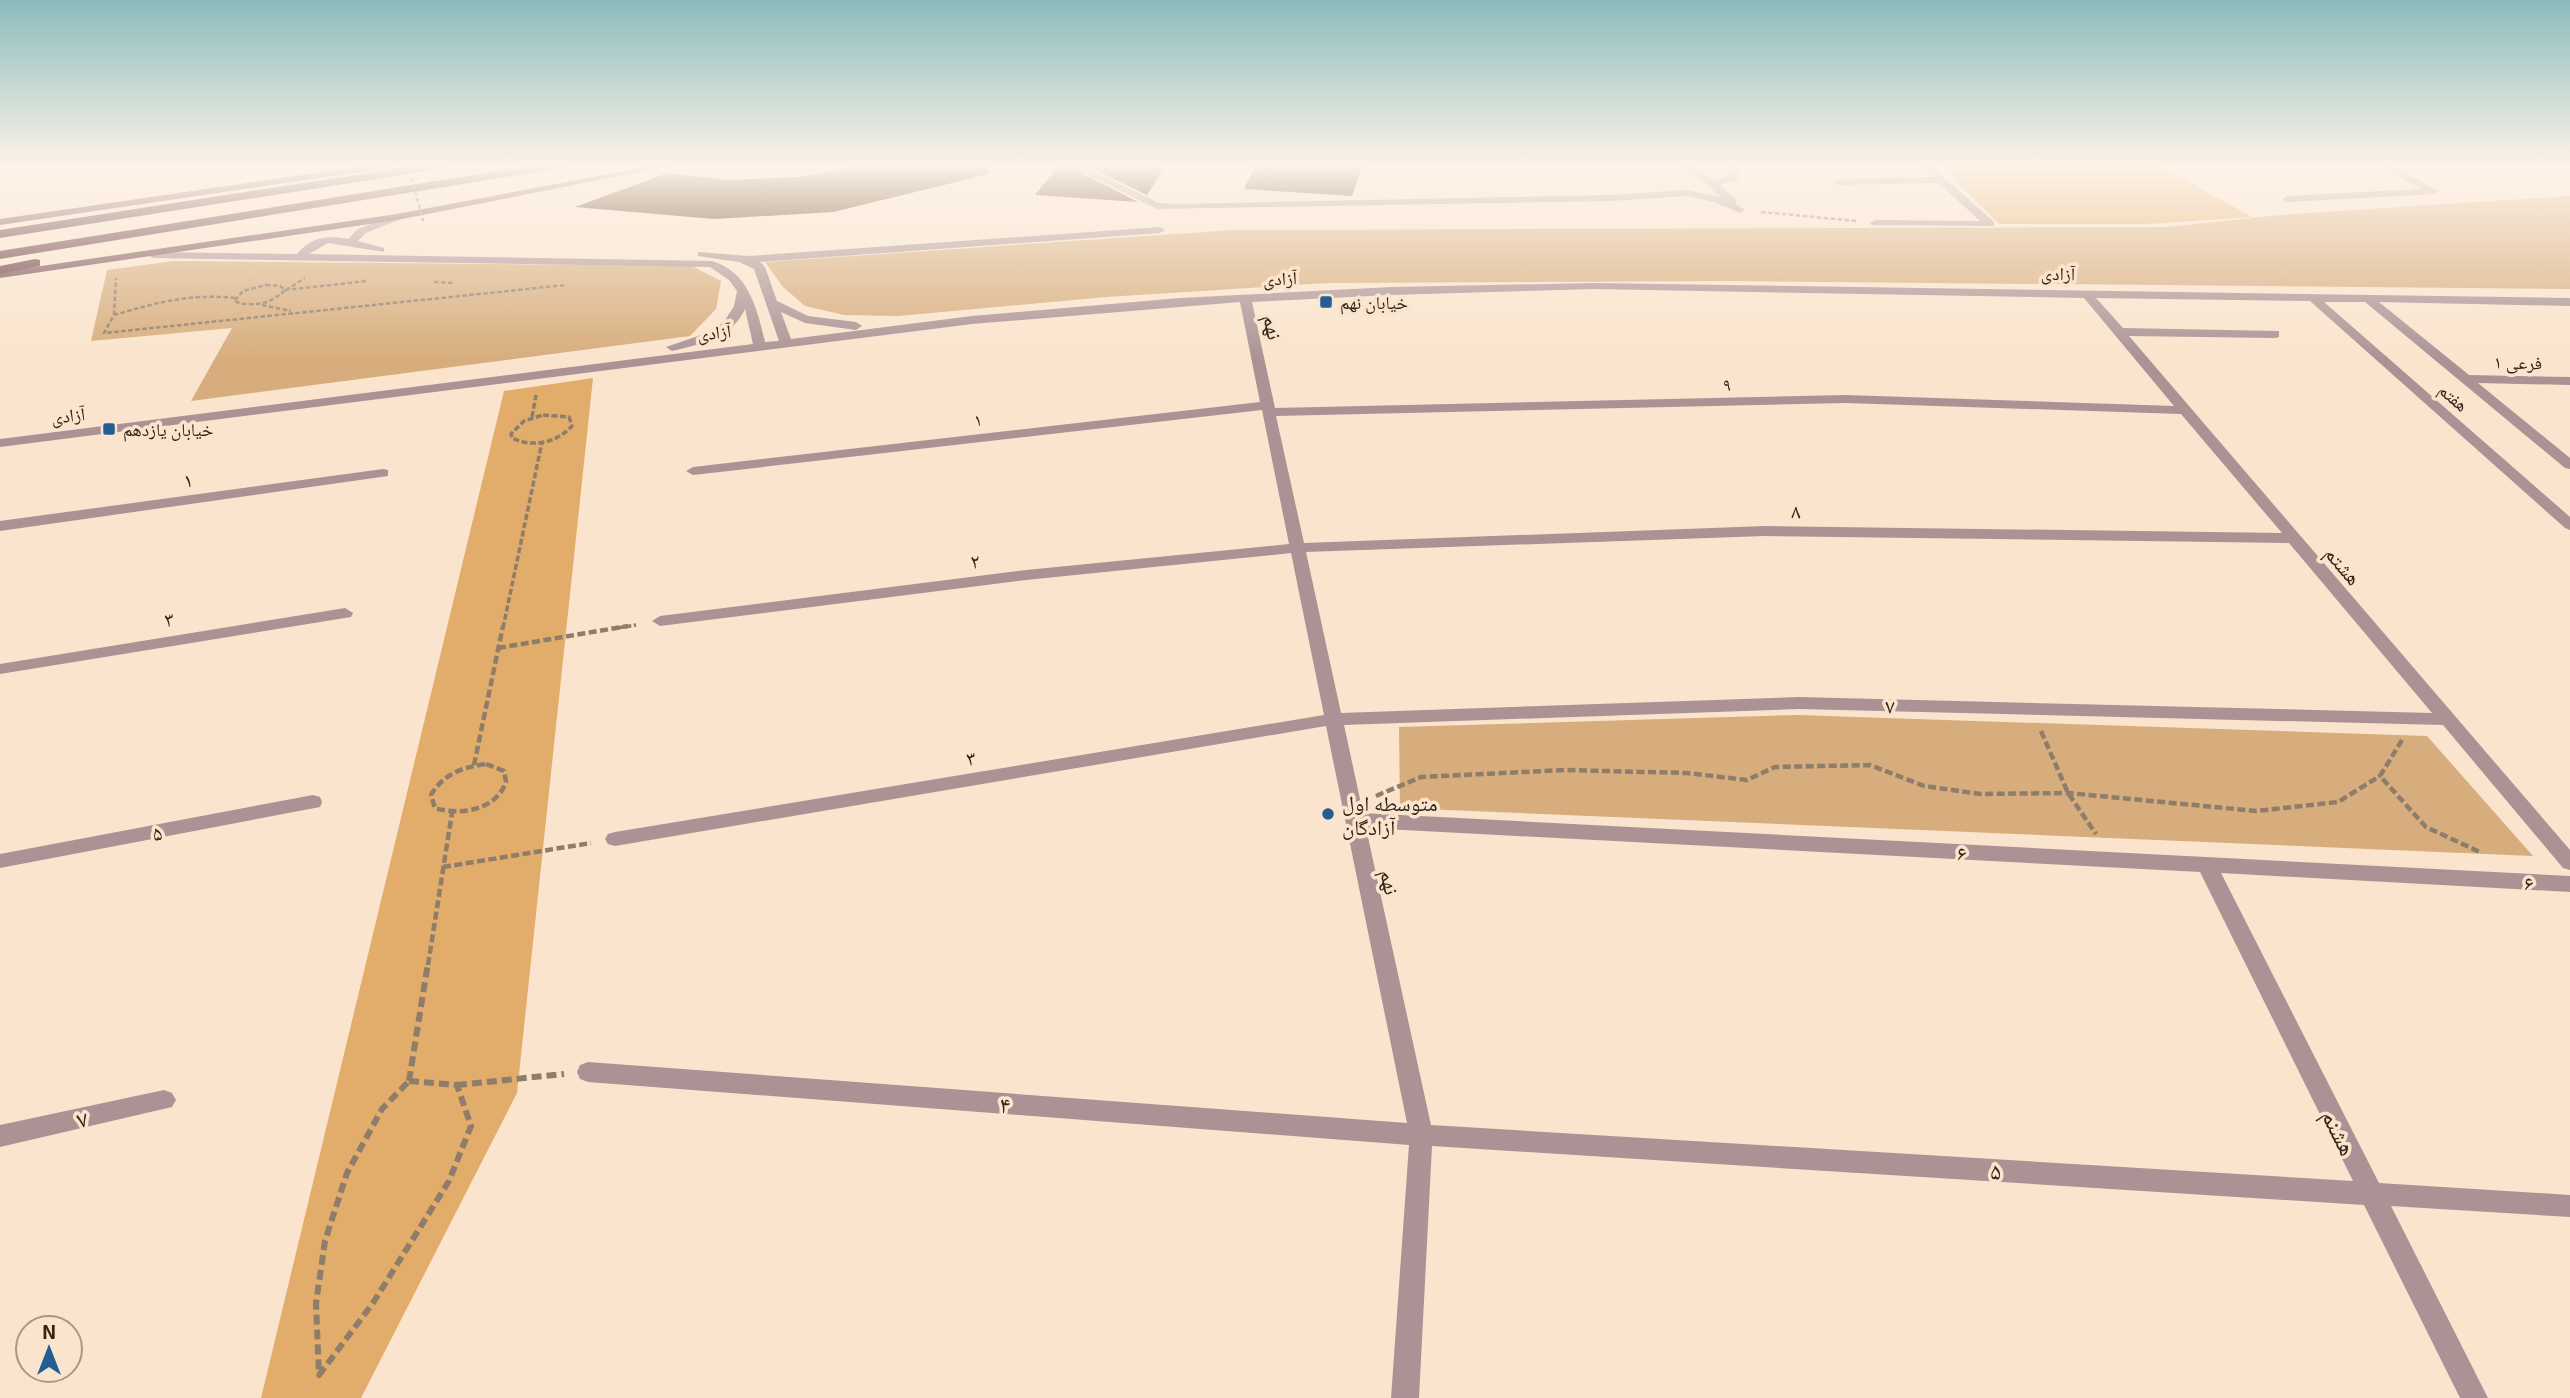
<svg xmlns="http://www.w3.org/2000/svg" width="2570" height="1398" viewBox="0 0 2570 1398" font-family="'Exo 2','Noto Naskh Arabic',sans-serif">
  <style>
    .green { fill: #d7ad7d }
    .forest { fill: #e2ac6a }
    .building { fill: #4c310c }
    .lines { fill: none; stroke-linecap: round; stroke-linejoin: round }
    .path-far3 { stroke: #8e7d6a; stroke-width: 2.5; stroke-dasharray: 4.5 2.5; stroke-linecap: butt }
    .path-far2 { stroke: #8e7d6a; stroke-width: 3.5; stroke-dasharray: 6 2.5; stroke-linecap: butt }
    .path-far1 { stroke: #8e7d6a; stroke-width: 4.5; stroke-dasharray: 8 3.5; stroke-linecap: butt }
    .path { stroke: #8e7d6a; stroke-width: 6; stroke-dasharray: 10 5; stroke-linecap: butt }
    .minor { fill: #ab9395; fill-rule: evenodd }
    .major { fill: #754c52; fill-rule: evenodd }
    .highway { fill: #61333b; fill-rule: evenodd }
    .path-bridge { stroke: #8e7d6a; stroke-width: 2.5; stroke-dasharray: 4.5 2.5; stroke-linecap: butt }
    .poi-dot { fill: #235d94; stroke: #fae4cd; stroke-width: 2.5 }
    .labels { text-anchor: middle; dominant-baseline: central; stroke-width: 7; stroke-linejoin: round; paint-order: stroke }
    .far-street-label { font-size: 18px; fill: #322515; stroke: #fae4cd }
    .far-poi-label { font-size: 18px; fill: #322515; stroke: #fae4cd; text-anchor: start }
    .street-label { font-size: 21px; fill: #322515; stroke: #fae4cd }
    .poi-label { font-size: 21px; fill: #322515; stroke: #fae4cd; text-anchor: start }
    .near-street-label { font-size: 24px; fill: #322515; stroke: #fae4cd }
  </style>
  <rect width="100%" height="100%" fill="#fae4cd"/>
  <path class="green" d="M2570,196V289L1732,281L1327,283L1106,297L898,316L844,315L805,306L783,287L765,262L1234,230L2166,227L2280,215Z
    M174,261L692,266L721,281L716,309L690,336L191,401L232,328L91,341L107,270Z
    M1798,715L2427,736L2533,856L1400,808L1399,727Z"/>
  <path class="forest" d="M1939,164H2156L2252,217L2148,224H1999Z
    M593,378L517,1093L361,1398H261L504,391Z"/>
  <path class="building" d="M867,164H988L989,174L833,212L714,219L575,207L668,173L729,180L800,177Z
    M1060,164H1064L1138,202L1035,195Z
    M1083,164H1094L1164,168L1147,195Z
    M1256,164H1363L1352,196L1244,189Z"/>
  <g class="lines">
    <path class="path-far3" d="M1761,212L1857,221
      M434,282L453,283
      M266,285L280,286L285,290C272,304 252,308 234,301L243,291Z
      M285,290L367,281
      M286,290L305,278
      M235,298C191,293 155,303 114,315L104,333L566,285
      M262,305L291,311
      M114,315L116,278"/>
    <path class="path-far2" d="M543,415L569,417L572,426C556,443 533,448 512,438L511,434L524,421Z
      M532,417L536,395
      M503,628L542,442
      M617,628L636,625"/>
    <path class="path-far1" d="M498,648L628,626
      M2041,731L2068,793L2096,834
      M2402,740L2380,776L2426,827L2482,853
      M486,764L504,771L506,782C496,810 461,816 435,808L431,795C443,774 463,767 486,764Z
      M474,765L503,626
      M1376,796L1421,777L1565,770L1687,773L1747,780L1775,767L1870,765L1924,786L1980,794L2068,793L2256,811L2338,802L2380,776
      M443,867L591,843
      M428,965L452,813"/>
    <path class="path" d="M409,1081L457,1085L471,1126L449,1181L373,1303L319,1375L316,1303L325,1241L347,1173L382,1109Z
      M409,1081L428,963
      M457,1085L564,1074"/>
    <path class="minor" d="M1066,164H1078L1159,203L1175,204L1611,195L1687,190L1720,197L1701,179L1677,164H1688L1715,180L1729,175L1727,164H1737L1738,179L1720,185L1736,200V204L1745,210L1740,213L1714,202L1687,196L1611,201L1157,209Z
      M1919,164H1929L1994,222V226L1871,225L1870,223L1875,220L1980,221L1939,183L1838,185L1833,182L1838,179L1933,177Z
      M2377,164H2389L2439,191L2434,194L2287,202L2282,199L2287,196L2421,189Z
      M397,214L402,217L401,219L366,233L358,241L384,248V252L328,243L309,254L712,261C749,272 757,309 765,342L779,341L754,269L739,262L698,256V252L749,256L1160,227L1165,230L1160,233L760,262L765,267L777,301L808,316L856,322L862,326L856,330L805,323L781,312L791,339L972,316L1180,298L1391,287L1594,283L2570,298V306L2379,302L2469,375L2570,377V385L2478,383L2570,458V469L2565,468L2365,302H2324L2570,517V530L2565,528L2310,301L2096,298L2123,328L2279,331V337L2275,338L2129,336L2570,850V870L2563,868L2443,725L1799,709L1344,725L1363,813L2570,876V892L2221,873L2379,1183L2570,1195V1217L2391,1206L2488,1398H2460L2364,1205L1432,1146L1419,1398H1391L1409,1145L588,1082L580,1079L577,1072L580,1065L588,1062L1407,1123L1326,726L615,846L608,844L605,839L608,834L615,832L1324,715L1291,553L1026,580L660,626L652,621L660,616L1026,570L1289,544L1262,410L693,475L686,471L693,467L1260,402L1240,302L972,324L0,447V439L753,344L745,309C732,338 701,344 672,351L666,347L704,334L724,322L734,306L737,291L729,280L710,267L153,258L147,255L153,252L297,254C311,237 327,235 348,239L358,229ZM1594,289L2084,298L2174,406L1846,395L1275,408L1252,302L1391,295ZM1846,403L2181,414L2282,533L1765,526L1304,543L1276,416ZM1765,536L2289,543L2432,713L1799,697L1341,713L1306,552ZM1366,828L2200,872L2353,1181L1431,1125Z
      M383,469L388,470V476L0,531V521Z
      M345,608L353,613L351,617L0,674V664Z
      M313,795L320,797L322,802L320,807L0,868V854Z
      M164,1090L172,1093L176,1100L172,1107L0,1147V1125Z"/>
    <path class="major" d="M377,164H399L394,167L0,225V219Z
      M662,164H680L397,220L0,278V272L397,214Z"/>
    <path class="highway" d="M426,164H452L446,168L0,238V230Z
      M542,164H567L561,168L0,259V251Z
      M35,259L40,260V266L0,274V266Z"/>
    <path class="path-bridge" d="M408,164L423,221"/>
  </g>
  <linearGradient id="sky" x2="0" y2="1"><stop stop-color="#8bbbbd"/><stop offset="0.46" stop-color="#fdf3e8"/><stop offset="1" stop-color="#fdf3e8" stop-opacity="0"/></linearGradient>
  <rect width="2570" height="359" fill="url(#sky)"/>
  <g class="poi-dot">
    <rect x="1319" y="295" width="14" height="14" rx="3.5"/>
    <rect x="102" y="422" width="14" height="14" rx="3.5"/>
    <circle cx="1328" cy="814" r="7"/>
  </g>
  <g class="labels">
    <g class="far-street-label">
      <text transform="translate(2058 273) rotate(1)">آزادی</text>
      <text transform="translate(1280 278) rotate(-3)">آزادی</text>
      <text transform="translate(714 332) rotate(-7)">آزادی</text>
      <text transform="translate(2518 362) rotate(1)">فرعی ۱</text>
      <text transform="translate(1727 384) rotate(-1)">۹</text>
      <text transform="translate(2454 397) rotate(41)">هفتم</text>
      <text transform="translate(68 415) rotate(-7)">آزادی</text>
      <text transform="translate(978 419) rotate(-7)">۱</text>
    </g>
    <g class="far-poi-label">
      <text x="1340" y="302">خیابان نهم</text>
      <text x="123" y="429">خیابان یازدهم</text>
    </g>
    <g class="street-label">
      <text transform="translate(1274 327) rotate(78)">نهم</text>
      <text transform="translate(188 479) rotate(-8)">۱</text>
      <text transform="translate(1796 510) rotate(1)">۸</text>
      <text transform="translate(975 560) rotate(-7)">۲</text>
      <text transform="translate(2344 565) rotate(50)">هشتم</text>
      <text transform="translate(169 618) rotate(-9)">۳</text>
      <text transform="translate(1890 705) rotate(1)">۷</text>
      <text transform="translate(971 757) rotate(-10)">۳</text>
      <text transform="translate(157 832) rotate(-11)">۵</text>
      <text transform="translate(1962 852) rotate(3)">۶</text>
      <text transform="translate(1391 882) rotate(78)">نهم</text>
      <text transform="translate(2529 882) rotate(3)">۶</text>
    </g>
    <g class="poi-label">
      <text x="1342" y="802">متوسطه اول<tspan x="1342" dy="24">آزادگان</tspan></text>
    </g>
    <g class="near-street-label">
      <text transform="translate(1005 1104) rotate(4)">۴</text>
      <text transform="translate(82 1118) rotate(-12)">۷</text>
      <text transform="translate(2340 1132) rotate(63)">هشنم</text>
      <text transform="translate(1996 1170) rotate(3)">۵</text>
    </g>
  </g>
  <g transform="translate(49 1349)"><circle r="33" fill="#fae4cd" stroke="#aa9883" stroke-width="2"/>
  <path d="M0-5L12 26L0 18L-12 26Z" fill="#235d94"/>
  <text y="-10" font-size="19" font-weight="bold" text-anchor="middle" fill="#322515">N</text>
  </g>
</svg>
